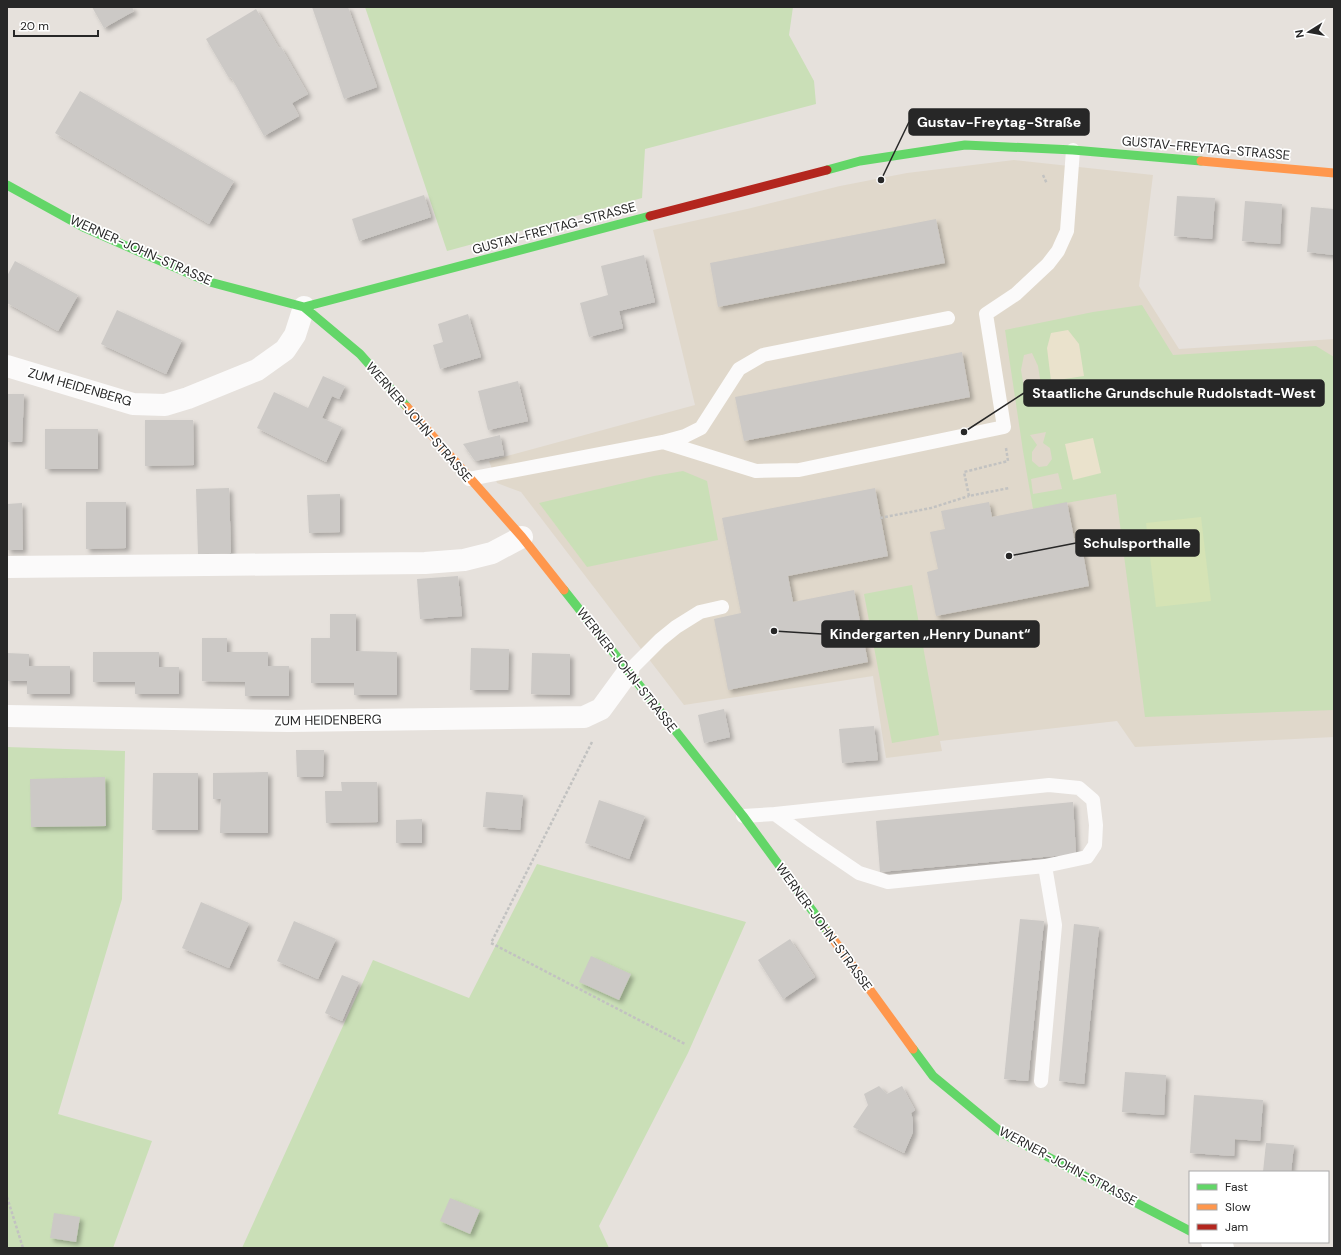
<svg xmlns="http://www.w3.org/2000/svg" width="1341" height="1255" viewBox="0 0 1341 1255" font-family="'DM Sans',sans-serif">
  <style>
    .education { fill: #e0d8cb }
    .green { fill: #cadfb7; fill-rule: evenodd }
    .sand { fill: #eae2cc }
    .pitch { fill: #d5e3b5 }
    .building { fill: #ccc9c6; filter: url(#shadow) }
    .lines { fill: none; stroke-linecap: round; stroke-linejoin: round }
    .path { stroke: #c2c2c1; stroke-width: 2.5; stroke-dasharray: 3 2; stroke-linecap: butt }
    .lane { stroke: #fbfafa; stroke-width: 14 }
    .street { stroke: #fbfafa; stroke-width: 22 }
    .fast { stroke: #63d668; stroke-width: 9 }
    .slow { stroke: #ff974d; stroke-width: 9 }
    .jam { stroke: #b3261e; stroke-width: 9 }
    .labels { text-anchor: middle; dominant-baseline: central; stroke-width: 3.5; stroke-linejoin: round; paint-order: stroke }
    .street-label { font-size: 13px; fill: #272727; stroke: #fff }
    .leader { fill: none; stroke: #272727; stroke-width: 1.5 }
    .callout-dot { fill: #272727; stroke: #fff; stroke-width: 1.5 }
    .callout { fill: #272727; stroke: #272727; stroke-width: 1.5 }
    .callout-label { font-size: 14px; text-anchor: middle; font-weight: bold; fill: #fff }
  </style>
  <defs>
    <filter id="shadow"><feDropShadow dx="3.5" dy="3.5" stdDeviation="2" flood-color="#0004"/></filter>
  </defs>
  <rect width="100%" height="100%" fill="#e6e1dc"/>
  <path class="education" d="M1014,160L1153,175L1139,286L1179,349L1334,339V737L1135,747L1117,721L940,741L942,751L886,758L873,676L684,705L521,492L497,483L489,461L695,405L653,230L747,209L840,186L907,173Z"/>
  <path class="green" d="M365,7H793L789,35L814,81L816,104L645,149L642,198L447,251Z
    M1142,305L1173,355L1316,346L1334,357V710L1145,717L1116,494L1033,509L1023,451L1005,330L1093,312ZM1032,353L1038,366L1043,397L1026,400L1021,370L1024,355ZM1046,432L1043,443L1050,448L1052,459L1047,466L1039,467L1032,461V452L1037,445L1030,435ZM1058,473L1062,489L1033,494L1031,479Z
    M683,471L707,481L718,540L587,567L539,503L654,476Z
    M912,585L939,735L892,743L864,594Z
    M7,747L125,751L122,899L58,1114L152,1141L113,1248H7Z
    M537,864L746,922L688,1053L599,1226L609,1248H242L373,960L469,998Z"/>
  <path class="sand" d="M1068,330L1079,344L1084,376L1051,381L1047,348L1051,333Z
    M1093,438L1101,473L1073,480L1065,444Z"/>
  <path class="pitch" d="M1201,517L1211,601L1156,607L1146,523Z"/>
  <path class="building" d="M92,7H132L134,11L104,28Z
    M312,7H348L377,87L344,99Z
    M256,9L279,48L281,47L308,94L292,103L299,116L264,136L231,77L229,78L206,39Z
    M80,91L234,181L209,224L55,133Z
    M424,195L431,217L359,241L352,219Z
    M1177,196L1215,198L1212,239L1174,236Z
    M1245,201L1282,204L1280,244L1242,241Z
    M1311,207L1334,209V255L1307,252Z
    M936,219L945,263L718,307L710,263Z
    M644,255L655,302L619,311L623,328L589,337L580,303L608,295L601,266Z
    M15,261L78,295L58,331L7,303V276Z
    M117,310L182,340L166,374L101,344Z
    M468,314L481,357L440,369L433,345L443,342L438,324Z
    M962,352L970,397L744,441L735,397Z
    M323,376L345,386L339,399L332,396L322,418L342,427L326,462L257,428L274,392L308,408Z
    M518,381L528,421L488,430L478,391Z
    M7,394H24L22,442H7Z
    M145,420H193L194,465L145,466Z
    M45,429H98V469H45Z
    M500,435L504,455L475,461L463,444Z
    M229,488L231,553L198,554L196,489Z
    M875,488L888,556L788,576L793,602L854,590L868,662L728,690L714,619L741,613L722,518Z
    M340,494V532L309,533L307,495Z
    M86,502H126V548L86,549Z
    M989,502L992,517L1067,502L1075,543L1081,542L1089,586L936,616L927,572L938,569L930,532L945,529L941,511Z
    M22,503L23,550H7V504Z
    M458,576L462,616L420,619L417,579Z
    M330,614H356V651L397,652V695H354V683H311V638H330Z
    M202,638H227V652H268V666H289V696H245V682L202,681Z
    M471,648L509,649L508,690H470Z
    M93,652H159V667H179V694H135V682H93Z
    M7,653L29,654V666H70V694H27V681H7Z
    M532,653L570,654V695L531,694Z
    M724,709L730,737L704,743L698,715Z
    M874,726L878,760L842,763L839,729Z
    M296,750H324L323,777H297Z
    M268,772V833H220L221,799H213V773Z
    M153,773H198V830H152Z
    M105,777L106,826L31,827L30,779Z
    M341,782H377L378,822L326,823L325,791H342Z
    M486,792L523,795L520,830L483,827Z
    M599,800L645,816L629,859L585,843Z
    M1073,802L1076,854L880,872L876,821Z
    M422,819V843H396V820Z
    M201,902L249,923L229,968L182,948Z
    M1020,919L1044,921L1028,1081L1004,1079Z
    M294,921L336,939L318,979L277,961Z
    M1074,924L1099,927L1084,1084L1059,1081Z
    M790,939L815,977L783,999L758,960Z
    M591,956L631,974L619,1000L579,982Z
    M342,975L359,982L342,1021L325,1013Z
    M1125,1072L1166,1075L1164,1115L1122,1112Z
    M879,1086L887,1094L902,1086L915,1110L911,1113L913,1120V1132L904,1153L853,1127L868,1105L864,1094Z
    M1194,1095L1263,1100L1260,1141L1235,1139L1234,1156L1190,1153Z
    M1266,1143L1294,1145L1291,1172H1263Z
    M450,1198L480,1210L470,1234L440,1221Z
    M54,1213L80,1217L76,1242L50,1238Z"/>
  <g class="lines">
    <path class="path" d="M1043,175L1047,184
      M1006,448L1008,461L964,472L969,496L1009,488
      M880,518L931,508L969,496
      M592,742L491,943L685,1044
      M7,1197L23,1248"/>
    <path class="lane" d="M663,442L756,471L799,470L1004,427L986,314L1016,294L1048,264L1058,251L1067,231L1073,150
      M469,479L663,442L685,436L701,428L739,369L763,355L948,318
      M628,672L660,640L676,627L700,612L722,607
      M775,814L812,841L859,873L888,882L1045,866
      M743,816L775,814L1049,785L1079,788L1093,800L1096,825L1095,845L1087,857L1045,866L1055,925L1041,1081"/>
    <path class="street" d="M7,366L133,404L165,405L188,398L257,370L285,350L295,335L304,307
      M7,567L425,563L464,560L492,553L522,537
      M7,716L289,721L584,717L601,709L628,672
      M1212,1242L1223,1248"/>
    <path class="fast" d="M827,170L860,161L965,145L1073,150L1201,161
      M7,185L85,228L206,281L304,307L360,354L407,407
      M304,307L650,216
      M564,590L743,816L828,932
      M913,1049L933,1076L1002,1133L1190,1231"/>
    <path class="slow" d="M1201,161L1334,173
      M407,407L522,537L564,590
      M828,932L913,1049"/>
    <path class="jam" d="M650,216L827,170"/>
  </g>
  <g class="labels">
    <g class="street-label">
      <text transform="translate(1206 148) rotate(5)">GUSTAV-FREYTAG-STRASSE</text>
      <text transform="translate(554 228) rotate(-15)">GUSTAV-FREYTAG-STRASSE</text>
      <text transform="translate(141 250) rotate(24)">WERNER-JOHN-STRASSE</text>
      <text transform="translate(80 387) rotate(16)">ZUM HEIDENBERG</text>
      <text transform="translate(419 422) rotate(49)">WERNER-JOHN-STRASSE</text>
      <text transform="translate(627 670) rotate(52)">WERNER-JOHN-STRASSE</text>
      <text transform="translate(328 720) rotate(-1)">ZUM HEIDENBERG</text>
      <text transform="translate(824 927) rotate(54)">WERNER-JOHN-STRASSE</text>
      <text transform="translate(1068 1166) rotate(28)">WERNER-JOHN-STRASSE</text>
    </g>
  </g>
  <path class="leader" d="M881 180L909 122M964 432L1024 393M1009 556L1076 543M774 631L822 634"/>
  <g class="callout-dot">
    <circle cx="881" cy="180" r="4"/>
    <circle cx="964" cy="432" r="4"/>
    <circle cx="1009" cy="556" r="4"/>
    <circle cx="774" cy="631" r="4"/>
  </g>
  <g class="callout">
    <rect x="909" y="109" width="180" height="26" rx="4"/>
    <rect x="1024" y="380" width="300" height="26" rx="4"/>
    <rect x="1076" y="530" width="123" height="26" rx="4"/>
    <rect x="822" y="621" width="217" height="26" rx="4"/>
  </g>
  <g class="callout-label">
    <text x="999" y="127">Gustav-Freytag-Straße</text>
    <text x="1174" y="398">Staatliche Grundschule Rudolstadt-West</text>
    <text x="1137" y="548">Schulsporthalle</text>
    <text x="930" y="639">Kindergarten „Henry Dunant“</text>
  </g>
  <rect width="1341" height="1255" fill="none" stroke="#272727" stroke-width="16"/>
  <rect x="1189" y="1171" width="140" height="72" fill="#ffffff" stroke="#a9a9a9"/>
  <rect x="1197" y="1184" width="20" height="6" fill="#63d668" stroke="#a9a9a9"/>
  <text x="1225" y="1191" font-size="12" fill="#272727">Fast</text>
  <rect x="1197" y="1204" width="20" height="6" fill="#ff974d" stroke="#a9a9a9"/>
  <text x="1225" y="1211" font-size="12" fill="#272727">Slow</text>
  <rect x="1197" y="1224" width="20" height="6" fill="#b3261e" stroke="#a9a9a9"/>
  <text x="1225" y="1231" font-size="12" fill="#272727">Jam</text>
  <g transform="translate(1309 32) rotate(259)" stroke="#ffffff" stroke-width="3" paint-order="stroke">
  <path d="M0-3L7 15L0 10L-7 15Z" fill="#272727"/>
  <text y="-6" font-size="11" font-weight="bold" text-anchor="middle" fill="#272727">N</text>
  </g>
  <path d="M14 30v6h84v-6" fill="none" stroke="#272727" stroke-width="2"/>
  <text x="20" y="30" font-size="12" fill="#272727" stroke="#ffffff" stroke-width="3" paint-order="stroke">20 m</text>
</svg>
